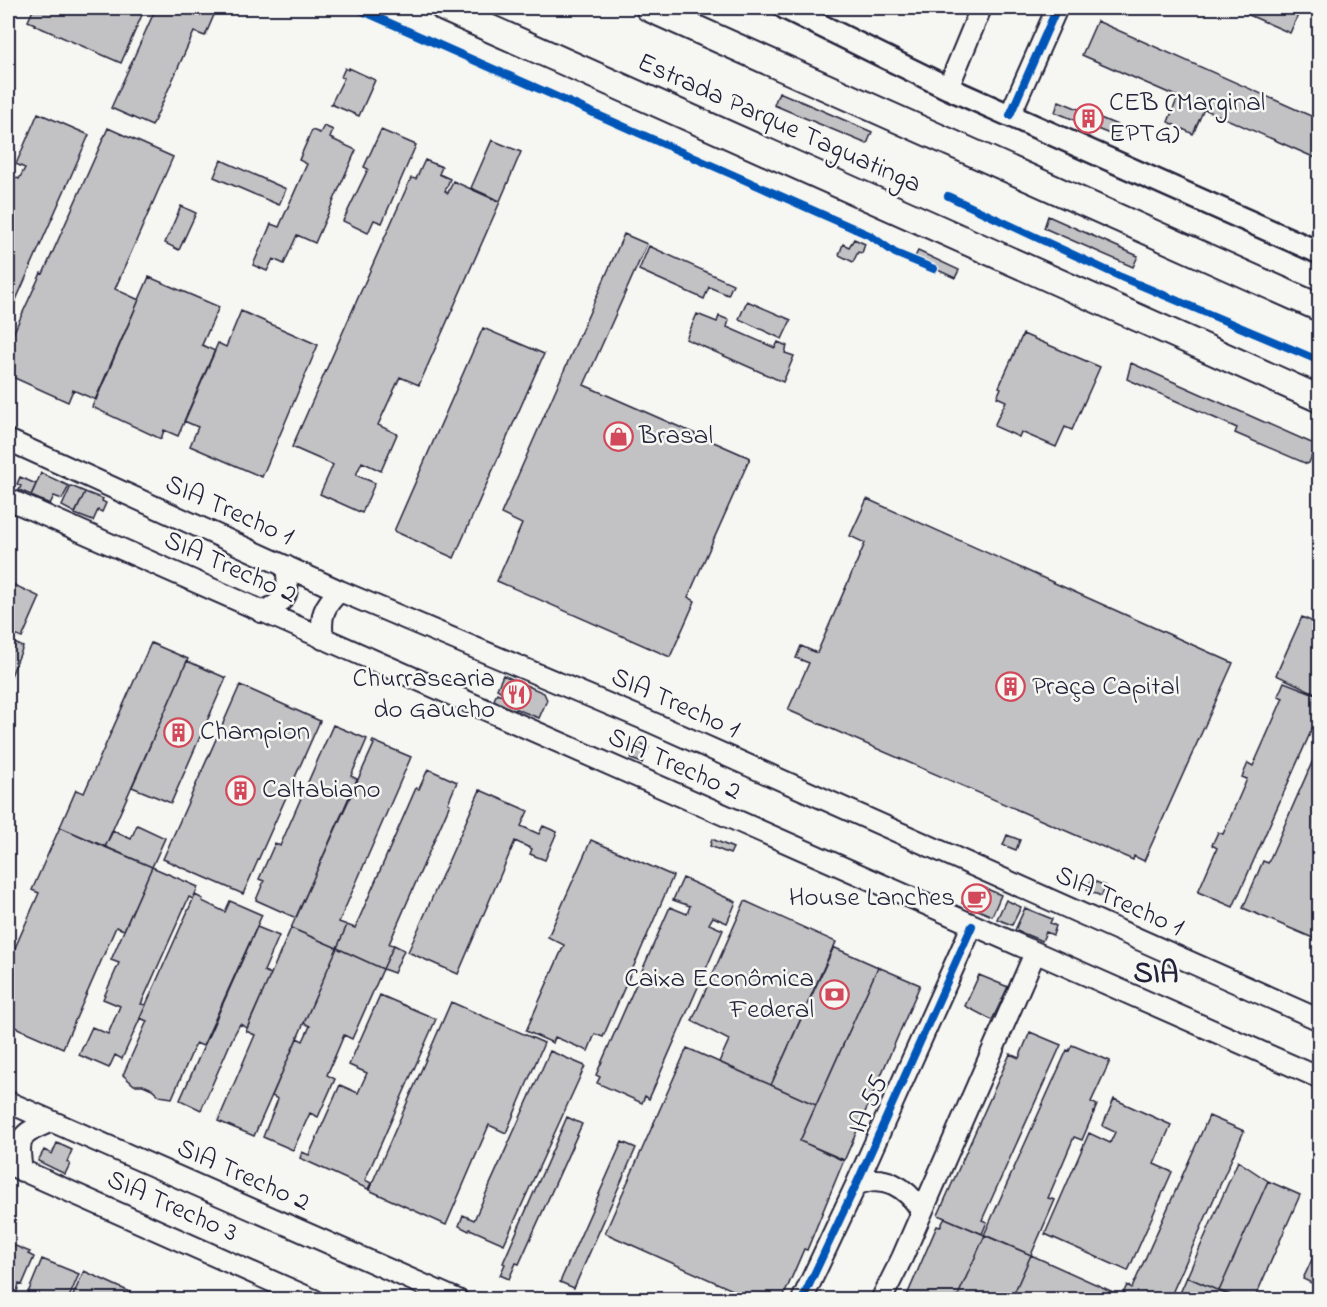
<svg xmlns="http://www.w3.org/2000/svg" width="1327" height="1307" viewBox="0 0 1327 1307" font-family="'Indie Flower',sans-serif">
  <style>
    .building { fill: #c2c2c4; stroke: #22223b; stroke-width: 1.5 }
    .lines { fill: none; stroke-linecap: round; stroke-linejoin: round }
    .secondary-casing { stroke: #22223b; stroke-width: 24 }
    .primary-casing { stroke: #22223b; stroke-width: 26 }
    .highway-casing { stroke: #22223b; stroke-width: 30 }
    .secondary { stroke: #f6f6f2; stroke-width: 20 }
    .primary { stroke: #f6f6f2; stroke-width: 21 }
    .highway { stroke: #f6f6f2; stroke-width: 26 }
    .cycleway-casing { stroke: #f6f6f2; stroke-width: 11 }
    .cycleway { stroke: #0057b8; stroke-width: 8 }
    .labels { text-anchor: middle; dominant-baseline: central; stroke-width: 5; stroke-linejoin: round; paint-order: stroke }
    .poi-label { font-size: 27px; fill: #22223b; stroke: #f6f6f2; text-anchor: start }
    .street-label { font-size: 27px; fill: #22223b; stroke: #f6f6f2 }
    .quarter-label { font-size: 30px; font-weight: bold; fill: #22223b; stroke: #f6f6f2 }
  </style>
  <rect width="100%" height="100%" fill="#f6f6f2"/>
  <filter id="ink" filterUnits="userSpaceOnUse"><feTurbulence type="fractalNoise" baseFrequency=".0167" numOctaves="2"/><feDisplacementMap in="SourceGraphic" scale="12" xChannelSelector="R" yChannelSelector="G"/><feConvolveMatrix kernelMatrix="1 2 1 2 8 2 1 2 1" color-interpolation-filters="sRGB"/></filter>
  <g filter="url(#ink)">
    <path class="building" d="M34,8H145L121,63L34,25L35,24L28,21Z
      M156,8H217L205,36L194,32L152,126L111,108Z
      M1233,8H1301L1290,33Z
      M1097,21L1320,120V160L1204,109L1193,134L1168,122L1178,97L1082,55Z
      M345,68L348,70L349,68L375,80L359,116L331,104L344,78L341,77Z
      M779,92L872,132L867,144L774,105Z
      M1059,101L1122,127L1117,137L1055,112Z
      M38,113L89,135L8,318V174L19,179L25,168L16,164Z
      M324,126L333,130L330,138L356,150L315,243L297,235L284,264L273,259L267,271L253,265L271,224L279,227L307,164L299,160L312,130L320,133Z
      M108,128L173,157L115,289L139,300L96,400L73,390L68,402L8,375V345L41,273L43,274Z
      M381,130L416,145L382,223L374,220L368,233L343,221L368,169L364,167Z
      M492,140L521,152L500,201L471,188Z
      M221,160L286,189L279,205L214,177Z
      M425,160L442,167L439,174L450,179L445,191L448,193L453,181L500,202L419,385L400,377L378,425L397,434L381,471L362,462L356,475L375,483L362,513L320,494L333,465L292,447L411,178L416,179Z
      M181,206L196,213L179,250L165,243Z
      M1048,216L1138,256L1133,267L1044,228Z
      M624,234L647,244L584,385L750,458L688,597L695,601L670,657L497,581L522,524L501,514Z
      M854,239L865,244L862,253L858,252L853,262L839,255L843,244L849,247Z
      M649,246L733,284L728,295L709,287L704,299L639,270Z
      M918,251L959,270L955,278L914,259Z
      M149,277L219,307L202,345L215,351L178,436L164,430L161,439L92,407Z
      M747,301L791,320L782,339L739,319Z
      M241,311L318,345L262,477L190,446L198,427L184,421L218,343L226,347Z
      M697,314L717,322L719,316L729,320L727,327L775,348L778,342L787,346L785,353L794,356L783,382L686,339Z
      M483,328L544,354L454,558L394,531Z
      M1023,334L1100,367L1072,430L1065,427L1056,447L1021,432L1019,437L994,426L1006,401L997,397L1001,388L999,387Z
      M1131,363L1316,445L1309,463L1307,464L1235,433L1237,428L1127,379Z
      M41,473L69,486L62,499L54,496L50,504L31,496Z
      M20,477L36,484L31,495L19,490L21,486L17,484Z
      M71,486L85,492L75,513L62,506Z
      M85,492L103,499L102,501L106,503L102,512L98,510L93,521L75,514Z
      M867,499L1233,663L1144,861L1134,856L1133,860L788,710L809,663L796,658L801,646L817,653L865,543L850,536Z
      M8,582L40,597L22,638L8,632Z
      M1302,617L1320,625V690L1316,689L1315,693L1276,675Z
      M8,640L23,647L8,683Z
      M151,643L188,659L105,847L60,827L76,790L84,793Z
      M187,661L226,678L171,803L132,787Z
      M503,675L544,693L547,700L539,718L516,709L515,711L494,700L497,693L501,695L502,692L497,689Z
      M1284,682L1320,696V711L1233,907L1198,892L1217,848L1212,845L1218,832L1223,834L1247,779L1242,777L1248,763L1253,766L1283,698L1278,696Z
      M240,685L320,721L243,894L163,859Z
      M333,725L367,739L351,776L357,779L296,918L256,900L264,881L259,879L275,843L280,846Z
      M373,741L411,757L339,922L347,925L337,948L291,928L374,744L372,743Z
      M636,741L649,747L642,763L631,759Z
      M1320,744V941L1243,908L1263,861L1268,863L1275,847Z
      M428,769L457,782L448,803L450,804L389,944L394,945L383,969L337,948L347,925L355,928L416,788L419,789Z
      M480,790L528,811L521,826L539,834L543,826L557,832L545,860L530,854L532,849L515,841L458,974L408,952Z
      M137,825L165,838L152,867L105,847L113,831L131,839Z
      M60,827L152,867L124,930L116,927L63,1048L8,1024V964L39,893L32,890Z
      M1007,835L1020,840L1016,850L1003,845Z
      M712,839L733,848L730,854L710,846Z
      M591,840L673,876L603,1037L595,1034L588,1051L555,1037L553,1043L526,1031L564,945L548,937Z
      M152,867L198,887L193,899L189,897L141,1004L146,1005L122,1059L115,1055L109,1068L79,1055L92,1027L108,1034L120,1006L103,999L119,963L111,960Z
      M683,878L736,902L727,923L713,917L709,924L723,930L649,1099L645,1096L642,1103L597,1083L600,1077L596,1075L670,907L687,914L690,906L673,900Z
      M1091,880L1106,886L1101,896L1087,890Z
      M980,886L1001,895L992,916L962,903L966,894L970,896L974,887L979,889Z
      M195,895L203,899L202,901L225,912L230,901L262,915L203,1046L196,1043L172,1098L160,1096L152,1089L143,1085H134L123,1075L147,1021L140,1018Z
      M1006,900L1021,907L1012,925L997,919Z
      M745,901L836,942L771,1085L719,1062L729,1040L692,1021Z
      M1025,908L1052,919L1050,923L1056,926L1053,935L1046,932L1042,941L1015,930Z
      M257,927L279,936L264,971L271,974L247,1028L240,1024L233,1037L201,1110L180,1100Z
      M291,928L337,948L254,1136L218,1121L255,1035L246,1031Z
      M394,945L404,950L394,973L383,969Z
      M833,947L878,967L816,1105L771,1085Z
      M337,948L383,969L352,1039L344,1035L327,1075L335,1079L318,1117L310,1113L293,1150L263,1137L278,1099L272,1096L297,1038L303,1041L310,1026L304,1023Z
      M878,967L920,985L844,1161L800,1141Z
      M979,975L1008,987L992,1020L965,1006Z
      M380,995L436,1019L365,1180L371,1183L368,1189L300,1158L302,1152L309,1155L340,1085L358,1093L367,1073L349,1065Z
      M451,1002L544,1043L506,1133L489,1125L446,1225L369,1190Z
      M1030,1032L1061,1045L982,1220L987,1222L982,1234L938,1215L1010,1054L1019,1058Z
      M1072,1045L1110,1061L1091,1102L1097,1105L1082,1140L1074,1137L1048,1198L1055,1200L1031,1255L984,1235L1067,1050L1069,1051Z
      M687,1048L816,1105L800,1141L844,1160L807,1250L804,1249L782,1300H755L605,1233Z
      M550,1051L585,1066L504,1244L470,1229L469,1231L459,1226L463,1215L474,1220Z
      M1114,1099L1171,1125L1154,1164L1172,1172L1128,1271L1045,1234L1089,1133L1110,1143L1115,1132L1104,1127L1103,1125Z
      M1209,1116L1244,1131L1169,1300H1130L1122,1296L1127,1285L1132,1288Z
      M567,1117L582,1124L519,1264L516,1263L509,1279L500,1275L505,1264L503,1263Z
      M622,1142L636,1148L574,1288L560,1282Z
      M57,1143L72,1150L67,1162L70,1164L65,1174L38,1161L44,1150L52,1154Z
      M1238,1161L1268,1181L1219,1291L1187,1277Z
      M1268,1181L1300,1195L1254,1300H1240L1219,1291Z
      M945,1218L985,1235L956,1300H905L937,1226L940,1227Z
      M985,1235L1031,1255L1011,1300H956Z
      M1320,1242V1287L1303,1279Z
      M8,1243L30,1252L28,1254L34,1257L22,1285L19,1284L15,1300H8Z
      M1031,1255L1122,1296L1121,1300H1011Z
      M42,1259L79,1274L68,1300H25Z
      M84,1271L130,1292L127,1299L121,1297L120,1300H71Z
      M1187,1277L1219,1291L1242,1299L1177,1300Z"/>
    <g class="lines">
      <defs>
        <path id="secondary" d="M948,88L981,8
          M1010,115L1057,8
          M8,440L340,591L651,722L1320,1020
          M8,499L1320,1078
          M261,612C288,601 290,595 286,566
          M323,639C320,616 323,606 340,591
          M8,1102L458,1300
          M8,1164L314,1300
          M22,1171C17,1138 19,1134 50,1122
          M856,1185C883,1172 906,1187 921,1210
          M802,1300L856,1185L972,926
          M881,1300L902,1258L1035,953"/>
        <path id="primary" d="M785,8L948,88L1320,253"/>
        <path id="highway" d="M444,8L1320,399
          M649,8L1320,308"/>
      </defs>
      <use href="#secondary" class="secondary-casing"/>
      <use href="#primary" class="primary-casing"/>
      <use href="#highway" class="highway-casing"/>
      <use href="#secondary" class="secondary"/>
      <use href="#primary" class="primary"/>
      <use href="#highway" class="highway"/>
      <defs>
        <path id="cycleway" d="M356,8L871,236L895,253L934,269
          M1010,115L1057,8
          M948,196L1121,277L1320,361
          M802,1300L856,1185L972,926"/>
      </defs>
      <use href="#cycleway" class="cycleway-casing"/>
      <use href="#cycleway" class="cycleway"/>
    </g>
  </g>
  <defs>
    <symbol id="building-ring" viewBox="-11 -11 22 22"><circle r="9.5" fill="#f6f6f2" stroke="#d1495b" stroke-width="1.5"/><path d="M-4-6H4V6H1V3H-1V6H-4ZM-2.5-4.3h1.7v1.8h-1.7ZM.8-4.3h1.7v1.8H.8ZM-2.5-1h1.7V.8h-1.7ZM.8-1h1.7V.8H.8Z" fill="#d1495b"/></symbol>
    <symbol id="shop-ring" viewBox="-11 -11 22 22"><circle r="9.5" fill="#f6f6f2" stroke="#d1495b" stroke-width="1.5"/><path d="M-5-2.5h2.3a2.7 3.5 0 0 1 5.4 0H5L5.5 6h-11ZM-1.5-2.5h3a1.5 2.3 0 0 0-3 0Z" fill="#d1495b"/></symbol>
    <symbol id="restaurant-ring" viewBox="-11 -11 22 22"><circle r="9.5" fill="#f6f6f2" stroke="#d1495b" stroke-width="1.5"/><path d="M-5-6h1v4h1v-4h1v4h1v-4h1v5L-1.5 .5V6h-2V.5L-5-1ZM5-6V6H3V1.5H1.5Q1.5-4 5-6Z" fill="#d1495b"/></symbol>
    <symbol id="cafe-ring" viewBox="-11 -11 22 22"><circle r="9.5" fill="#f6f6f2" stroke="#d1495b" stroke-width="1.5"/><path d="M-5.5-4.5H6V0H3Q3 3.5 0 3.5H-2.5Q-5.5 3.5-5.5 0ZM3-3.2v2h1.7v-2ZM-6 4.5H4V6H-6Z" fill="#d1495b"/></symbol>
    <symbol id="bank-ring" viewBox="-11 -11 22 22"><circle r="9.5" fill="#f6f6f2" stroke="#d1495b" stroke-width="1.5"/><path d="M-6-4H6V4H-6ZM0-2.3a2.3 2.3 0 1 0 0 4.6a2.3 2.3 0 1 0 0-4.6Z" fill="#d1495b"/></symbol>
  </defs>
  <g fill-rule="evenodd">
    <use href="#building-ring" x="1072" y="102" width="33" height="33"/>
    <use href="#shop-ring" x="602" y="420" width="33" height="33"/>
    <use href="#building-ring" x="994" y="670" width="33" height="33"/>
    <use href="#restaurant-ring" x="500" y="678" width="33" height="33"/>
    <use href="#building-ring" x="162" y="716" width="33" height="33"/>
    <use href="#building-ring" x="224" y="774" width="33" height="33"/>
    <use href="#cafe-ring" x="960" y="882" width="33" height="33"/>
    <use href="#bank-ring" x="818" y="978" width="33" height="33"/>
  </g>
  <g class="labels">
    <g class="poi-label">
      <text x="1109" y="103">CEB (Marginal<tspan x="1109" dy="31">EPTG)</tspan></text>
      <text x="639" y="436">Brasal</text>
      <text x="495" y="679" text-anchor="end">Churrascaria<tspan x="495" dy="31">do Gaucho</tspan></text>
      <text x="1032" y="687">Praça Capital</text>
      <text x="200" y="732">Champion</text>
      <text x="262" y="790">Caltabiano</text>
      <text x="955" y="898" text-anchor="end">House Lanches</text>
      <text x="814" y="979" text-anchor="end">Caixa Econômica<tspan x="814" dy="31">Federal</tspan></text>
    </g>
    <g class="street-label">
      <text transform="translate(779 124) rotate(24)">Estrada Parque Taguatinga</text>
      <text transform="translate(229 511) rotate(24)">SIA Trecho 1</text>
      <text transform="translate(230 568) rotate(24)">SIA Trecho 2</text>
      <text transform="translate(675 704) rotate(24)">SIA Trecho 1</text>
      <text transform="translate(674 765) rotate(24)">SIA Trecho 2</text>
      <text transform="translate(1119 902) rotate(24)">SIA Trecho 1</text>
      <text transform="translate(869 1105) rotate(-66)">IA 55</text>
      <text transform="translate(243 1176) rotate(24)">SIA Trecho 2</text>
      <text transform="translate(172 1207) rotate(24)">SIA Trecho 3</text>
    </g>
    <g class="quarter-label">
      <text x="1156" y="975">SIA</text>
    </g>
  </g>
  <rect width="1327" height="1307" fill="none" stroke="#f6f6f2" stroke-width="30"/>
  <rect x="15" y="15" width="1297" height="1277" fill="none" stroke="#22223b" stroke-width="2" filter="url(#ink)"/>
</svg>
